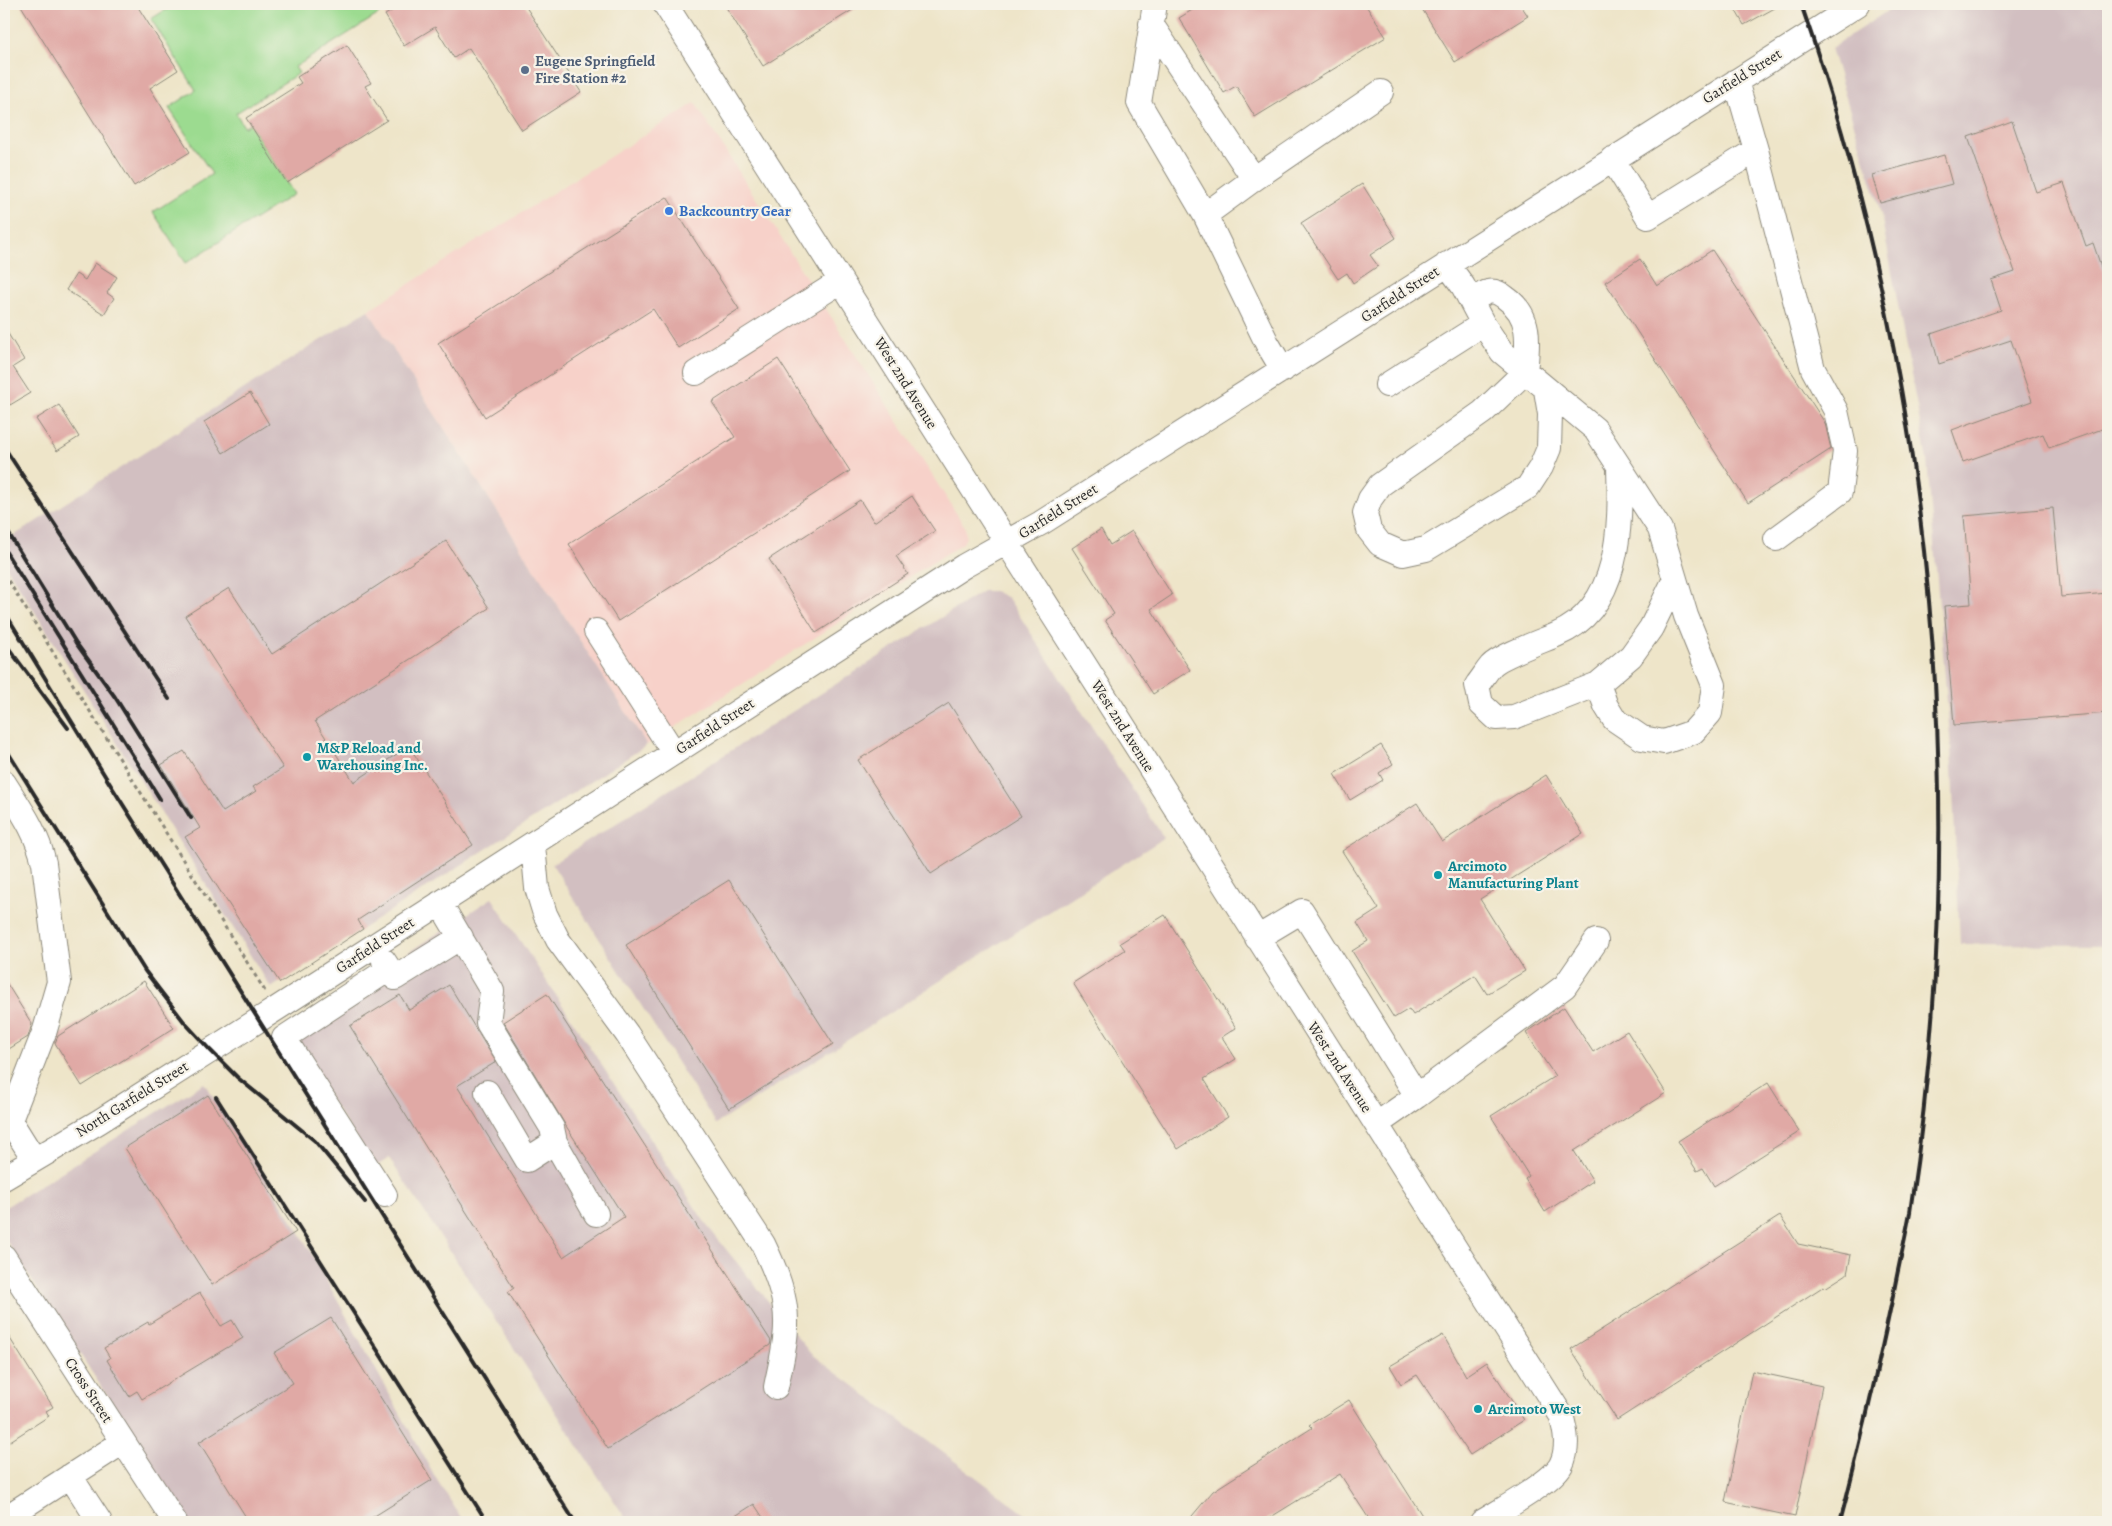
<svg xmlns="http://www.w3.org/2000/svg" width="2112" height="1526" viewBox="0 0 2112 1526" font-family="Alegreya,serif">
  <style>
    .built { fill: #f7d1c9 }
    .industrial { fill: #d2bfc1 }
    .green { fill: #9cdb90; stroke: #64835e }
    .building { fill: #e0a9a5 }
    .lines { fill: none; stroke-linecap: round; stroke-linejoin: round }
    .minor-casing { stroke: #8c887a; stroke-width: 26 }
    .path { stroke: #8c887a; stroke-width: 3; stroke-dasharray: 4 4; stroke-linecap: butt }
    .minor { stroke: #fff; stroke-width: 24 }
    .rail { stroke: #2b2b2b; stroke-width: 4 }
    .service-dot { fill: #5c6f8a; stroke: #f7f3e8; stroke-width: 2 }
    .shop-dot { fill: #3f7fe0; stroke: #f7f3e8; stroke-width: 2 }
    .culture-dot { fill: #0f9aa8; stroke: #f7f3e8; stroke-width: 2 }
    .labels { text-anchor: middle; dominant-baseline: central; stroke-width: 4.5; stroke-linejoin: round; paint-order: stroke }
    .service-label { font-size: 15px; font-weight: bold; fill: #4e5e75; stroke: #f7f3e8; text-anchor: start }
    .street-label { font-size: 15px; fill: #2b2b2b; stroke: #f7f3e8 }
    .shop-label { font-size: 15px; font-weight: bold; fill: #366cbe; stroke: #f7f3e8; text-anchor: start }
    .culture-label { font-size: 15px; font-weight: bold; fill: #0d838f; stroke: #f7f3e8; text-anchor: start }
  </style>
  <rect width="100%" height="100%" fill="#f7f3e8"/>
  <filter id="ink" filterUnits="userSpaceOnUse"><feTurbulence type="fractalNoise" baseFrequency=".02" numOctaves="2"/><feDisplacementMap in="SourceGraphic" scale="10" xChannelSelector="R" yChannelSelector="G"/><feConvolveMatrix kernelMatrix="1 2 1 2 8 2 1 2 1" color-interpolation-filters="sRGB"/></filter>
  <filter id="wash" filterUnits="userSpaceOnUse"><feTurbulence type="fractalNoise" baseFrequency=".0096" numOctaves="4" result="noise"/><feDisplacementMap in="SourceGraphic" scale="20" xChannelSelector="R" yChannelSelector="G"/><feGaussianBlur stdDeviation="1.12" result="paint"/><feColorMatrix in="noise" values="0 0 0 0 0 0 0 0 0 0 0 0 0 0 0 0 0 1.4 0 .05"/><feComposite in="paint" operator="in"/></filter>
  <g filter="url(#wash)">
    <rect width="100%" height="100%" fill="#eee5c9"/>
    <path class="built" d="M695,103L965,527L966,537L963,543L647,745L368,310Z"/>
    <path class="industrial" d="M1898,4H2108V945L1960,944L1951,748L1927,460L1881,214L1831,48Z
      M368,310L647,745L271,988L4,563V542Z
      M983,591H994L1008,598L1164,838L716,1124L552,864Z
      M492,898L708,1227L811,1354L1036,1522H628L389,1158L375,1167L286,1032Z
      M204,1083L299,1231L437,1480L464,1522H189L4,1237V1208Z"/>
    <path class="green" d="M175,4H383L376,8L379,14L295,67L299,73L236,113L244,127L250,124L294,194L186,263L153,212L212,174L169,108L196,90L151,19Z"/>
    <g id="blocks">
      <path class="building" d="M20,4H136L178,70L150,88L190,152L134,186Z
        M403,4H524L581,92L522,130L469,48L454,58L435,27L404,46L385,15Z
        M724,4H862L763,66Z
        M1202,4H1365L1386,37L1255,117L1236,86L1224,93L1179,18Z
        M1419,4H1520L1528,16L1455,62Z
        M1732,4H1782L1744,25Z
        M347,45L371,83L365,86L387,120L287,183L246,118L301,83L297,77Z
        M2012,121L2036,192L2064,183L2086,246L2093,243L2108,287V427L2049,448L2043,434L1963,462L1952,430L2032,401L2011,340L1939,364L1931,334L2001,310L1991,280L2015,272L1968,137Z
        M1944,155L1952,184L1880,203L1872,175Z
        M1362,184L1396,238L1370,255L1378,266L1353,283L1347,273L1338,279L1301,223Z
        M667,197L739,309L678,348L653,309L485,417L438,343Z
        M1712,250L1825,423L1831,449L1748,503L1605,282L1640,259L1657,286Z
        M95,263L117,277L107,293L114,298L104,314L66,290L76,274L85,280Z
        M4,327L24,360L13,367L30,393L10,405L4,395Z
        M778,359L850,471L618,621L569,544L735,437L712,402Z
        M250,393L269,424L223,453L204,422Z
        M59,405L79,437L57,451L36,419Z
        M912,496L935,531L896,556L908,574L816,633L769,559L860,500L874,522Z
        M2053,508L2061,597L2108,593V713L1954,725L1944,606L1971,604L1964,516Z
        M1101,529L1110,545L1132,531L1172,595L1151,609L1190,670L1153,694L1105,620L1114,614L1072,548Z
        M446,541L489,608L315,721L354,782L409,746L473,845L358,920L363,929L280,983L185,837L200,828L161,765L184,751L223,812L256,791L253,787L283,768L185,616L229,588L272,654Z
        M949,703L1021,816L931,874L858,760Z
        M1381,745L1393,764L1379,773L1383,780L1350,800L1334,774Z
        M1546,775L1583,834L1480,899L1525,971L1487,994L1475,975L1413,1015L1409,1009L1394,1018L1352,951L1368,941L1357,923L1379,909L1342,851L1417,803L1442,842Z
        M729,880L833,1044L729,1109L626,945Z
        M1165,915L1236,1028L1222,1037L1236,1059L1204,1079L1228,1117L1178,1149L1073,983L1125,950L1120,943Z
        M4,979L32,1024L28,1037L4,1052Z
        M144,981L174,1028L82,1086L55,1043L58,1036Z
        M449,985L496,1062L457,1086L563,1257L624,1217L566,1126L503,1022L547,994L771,1341L770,1345L608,1449L508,1292L514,1288L350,1026L400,995L409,1010Z
        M1564,1007L1593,1052L1627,1031L1666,1093L1574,1151L1593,1181L1545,1212L1525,1179L1529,1176L1491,1116L1555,1076L1526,1033Z
        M1768,1083L1799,1132L1714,1186L1703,1168L1697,1171L1678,1141Z
        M208,1095L296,1232L212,1285L125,1148Z
        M1780,1216L1798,1244L1851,1255L1847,1274L1825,1288L1824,1286L1617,1420L1571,1349Z
        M200,1293L221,1326L232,1320L243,1338L142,1399L137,1391L129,1396L107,1360L110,1358L104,1348L148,1322L149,1324Z
        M331,1318L432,1480L365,1522H249L199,1442L293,1383L274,1353Z
        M4,1329L53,1407L46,1411L49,1416L4,1445Z
        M1443,1335L1466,1376L1487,1362L1524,1420L1470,1455L1417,1375L1401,1384L1390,1366Z
        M1752,1371L1822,1386L1795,1517L1725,1502Z
        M1349,1400L1423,1517L1414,1522H1371L1340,1474L1263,1522H1187L1213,1491L1312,1428L1309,1425Z
        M754,1504L766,1522H726Z"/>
    </g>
  </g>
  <g filter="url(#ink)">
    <use href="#blocks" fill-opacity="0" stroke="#8c887a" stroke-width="1"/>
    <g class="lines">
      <defs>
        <path id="minor" d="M665,4L1561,1415C1566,1432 1569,1449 1561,1465C1551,1483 1501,1510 1482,1522
          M1155,4L1139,103L1205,215L1267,343L1283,370
          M1151,24L1254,179L1205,215
          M1736,81L1756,150
          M1612,159L1648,217L1756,150L1813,369L1836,411L1845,451L1840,492L1776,539
          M1254,179L1381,92
          M1447,264L1463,286L1483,324L1502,352L1595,429L1660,529L1686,616L1714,685L1710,713L1693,732L1664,742L1642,738L1614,719L1606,706L1598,684L1631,656L1651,628L1675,579
          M1471,301C1476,298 1483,293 1488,292C1495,290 1501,294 1506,298C1532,316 1528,343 1525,372L1483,412L1380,485L1370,499L1365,513L1369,530L1380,544L1403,554L1426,549L1528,487L1541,467L1549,448L1550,414L1546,390
          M696,373L841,281
          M1387,385L1483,324
          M596,631L674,753
          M1598,684L1514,717L1496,718L1481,704L1477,685C1482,679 1486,672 1491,666C1500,656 1542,641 1556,635C1621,608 1621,526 1619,467
          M4,783C21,810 37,832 44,863L59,982L45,1030L10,1120
          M533,845L537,888L545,914L558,940L627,1034L763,1244C775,1269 787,1297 786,1325C786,1345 780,1367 776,1387
          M440,903L492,991L488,1023L552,1128L555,1142L596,1214
          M1257,938L1302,911L1417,1096L1377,1124
          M384,961L395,978L461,937
          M487,1092L527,1160L555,1142
          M1417,1096L1565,986L1596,941
          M4,1111L34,1159
          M4,1178L100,1121L276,1009L964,566L1041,523L1858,4
          M385,1195L284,1038L389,969
          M4,1257L175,1522
          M70,1476L100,1522
          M4,1519L123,1442"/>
      </defs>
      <use href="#minor" class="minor-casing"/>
      <path class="path" d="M4,574L265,991"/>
      <use href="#minor" class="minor"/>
      <path class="rail" d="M1801,4C1935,389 1972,809 1910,1212C1905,1240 1898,1268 1893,1296C1877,1372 1860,1447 1840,1522
        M4,447L169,699
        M4,526L76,643L115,697L191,818
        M4,549L160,799
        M4,611L110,784L575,1522
        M4,642L68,728
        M4,746L145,971L185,1023L210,1050L238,1078L315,1141L365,1202
        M216,1097L487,1522"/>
    </g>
  </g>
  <circle class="service-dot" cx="525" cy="70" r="5"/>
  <circle class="shop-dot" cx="669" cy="211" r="5"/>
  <g class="culture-dot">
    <circle cx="307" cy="757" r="5"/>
    <circle cx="1438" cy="875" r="5"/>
    <circle cx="1478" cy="1409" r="5"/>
  </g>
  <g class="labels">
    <g class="service-label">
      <text x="535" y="61">Eugene Springfield<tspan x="535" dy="17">Fire Station #2</tspan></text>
    </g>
    <g class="street-label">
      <text transform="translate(1742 76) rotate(-32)">Garfield Street</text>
      <text transform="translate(1400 294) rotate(-33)">Garfield Street</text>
      <text transform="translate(906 383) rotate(58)">West 2nd Avenue</text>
      <text transform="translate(1058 511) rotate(-32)">Garfield Street</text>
      <text transform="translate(715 726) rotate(-33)">Garfield Street</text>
      <text transform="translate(1123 726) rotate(58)">West 2nd Avenue</text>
      <text transform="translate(375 945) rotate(-33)">Garfield Street</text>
      <text transform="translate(1340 1067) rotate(57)">West 2nd Avenue</text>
      <text transform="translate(132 1099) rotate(-32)">North Garfield Street</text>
      <text transform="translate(89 1390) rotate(57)">Cross Street</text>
    </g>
    <g class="shop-label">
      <text x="679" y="211">Backcountry Gear</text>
    </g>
    <g class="culture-label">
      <text x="317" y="748">M&amp;P Reload and<tspan x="317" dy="17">Warehousing Inc.</tspan></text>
      <text x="1448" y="866">Arcimoto<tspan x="1448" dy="17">Manufacturing Plant</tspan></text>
      <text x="1488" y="1409">Arcimoto West</text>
    </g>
  </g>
  <rect width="2112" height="1526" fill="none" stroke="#f7f3e8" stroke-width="20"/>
</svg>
